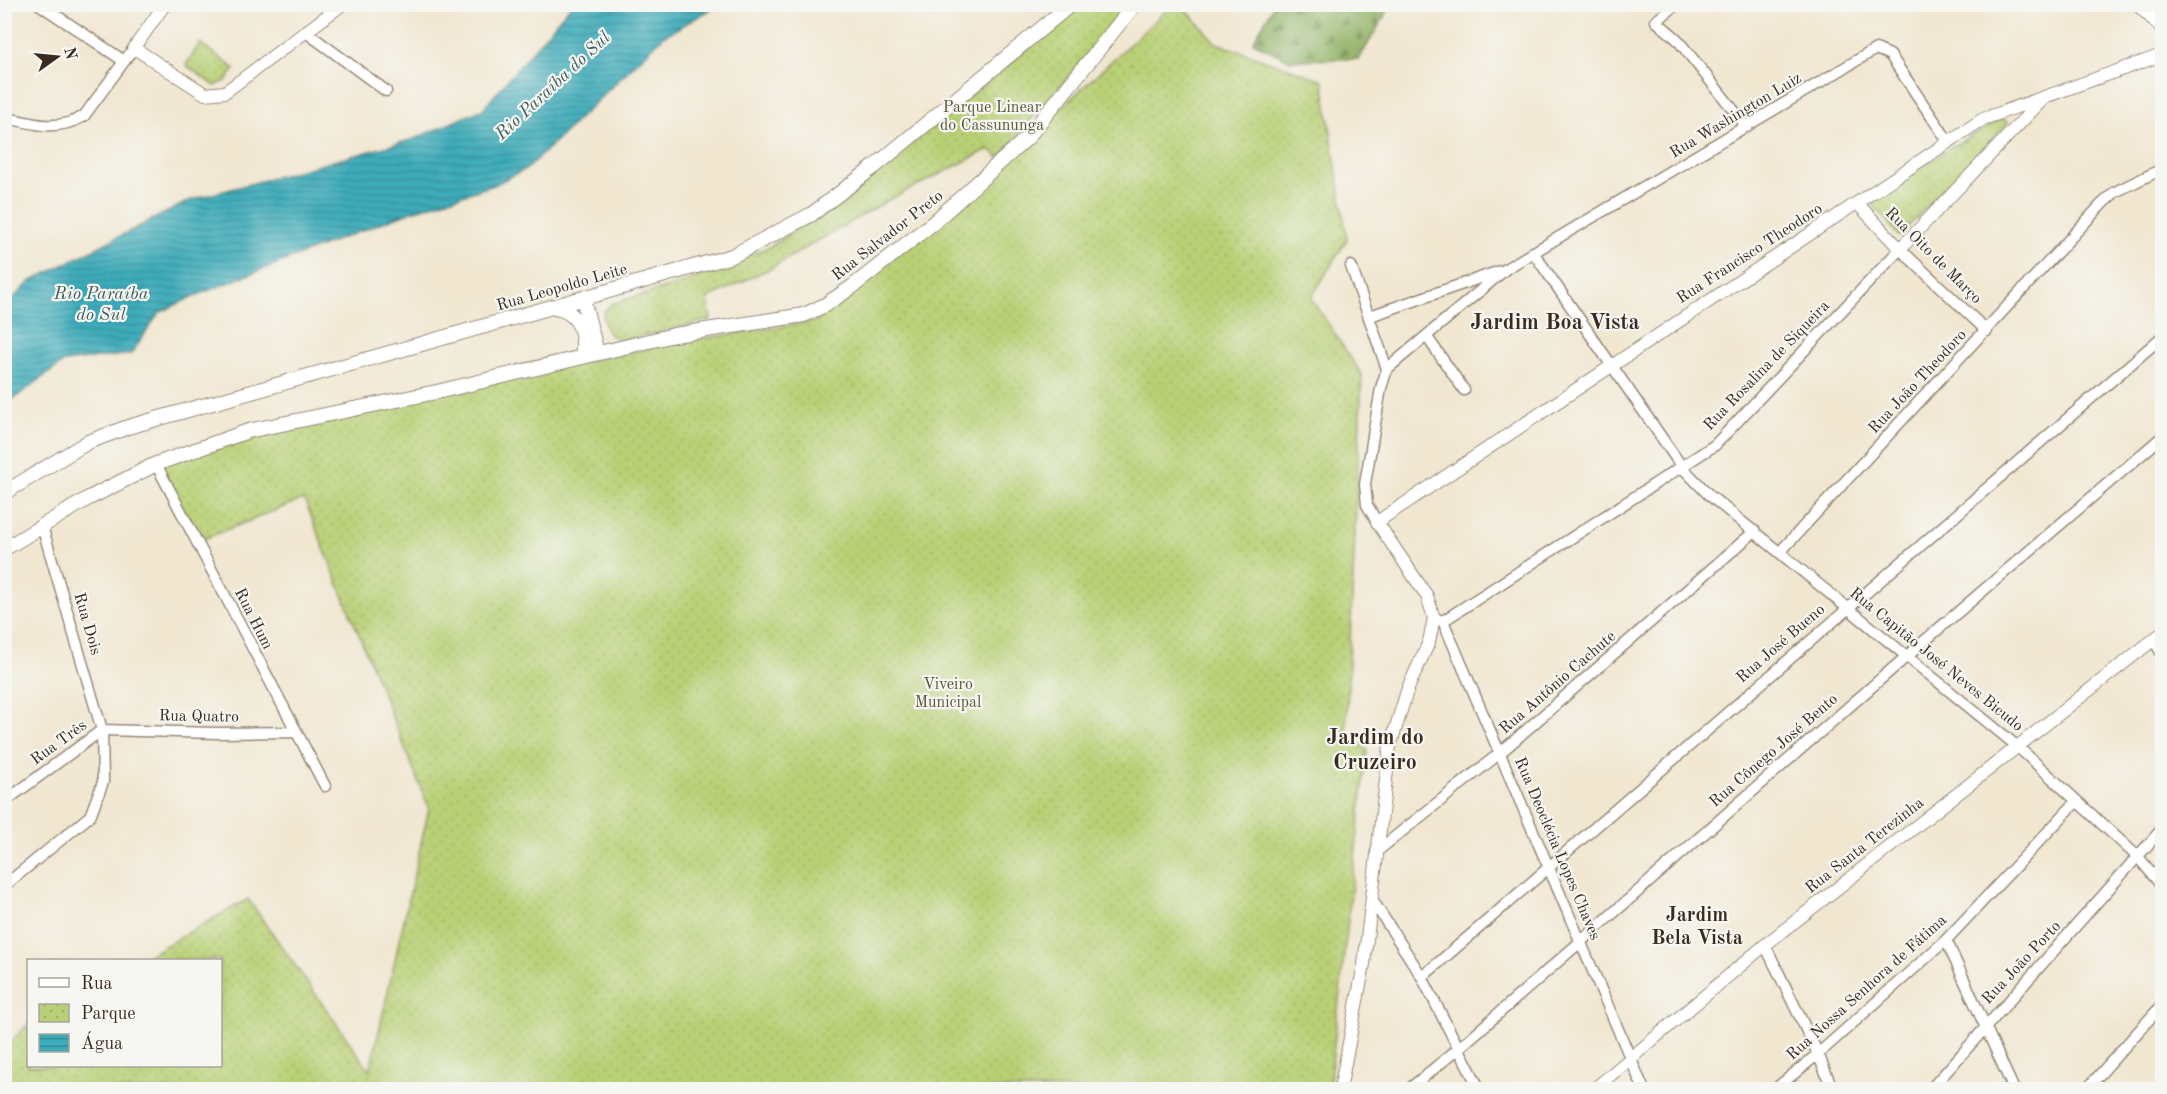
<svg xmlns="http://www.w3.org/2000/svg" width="2167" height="1094" viewBox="0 0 2167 1094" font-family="'Old Standard TT',serif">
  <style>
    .forest { fill: url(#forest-firs); stroke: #666e42; stroke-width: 1.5 }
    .park { fill: url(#park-dots); stroke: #7a7d4a; stroke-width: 1.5 }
    .water { fill: url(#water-rules); stroke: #3c6b6c; stroke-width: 1.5 }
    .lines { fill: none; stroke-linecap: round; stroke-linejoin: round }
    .minor-casing { stroke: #968878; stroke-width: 13 }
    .tertiary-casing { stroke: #968878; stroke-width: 14 }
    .secondary-casing { stroke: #968878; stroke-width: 16 }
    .minor { stroke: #fff; stroke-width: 10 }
    .tertiary { stroke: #fff; stroke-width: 12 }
    .secondary { stroke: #fff; stroke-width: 14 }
    .labels { text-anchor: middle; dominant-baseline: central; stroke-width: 4.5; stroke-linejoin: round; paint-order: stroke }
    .park-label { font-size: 16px; fill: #5a5434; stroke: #f6f6f2 }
    .street-label { font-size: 16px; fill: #3b2a1e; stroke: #f6f6f2 }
    .water-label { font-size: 18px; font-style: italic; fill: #3c5e5c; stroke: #f6f6f2 }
    .quarter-label { font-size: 20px; font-weight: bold; fill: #3b2a1e; stroke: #f6f6f2 }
    .district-label { font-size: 22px; font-weight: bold; fill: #3b2a1e; stroke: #f6f6f2 }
  </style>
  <defs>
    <pattern id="forest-firs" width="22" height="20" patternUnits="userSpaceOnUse" patternTransform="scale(1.5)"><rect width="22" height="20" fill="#92b266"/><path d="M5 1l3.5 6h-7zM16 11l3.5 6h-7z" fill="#789153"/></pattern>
    <pattern id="park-dots" width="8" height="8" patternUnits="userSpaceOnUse" patternTransform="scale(1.5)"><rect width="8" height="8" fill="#b8d075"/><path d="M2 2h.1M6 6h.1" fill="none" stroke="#9fb365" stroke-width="1.8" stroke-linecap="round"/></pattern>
    <pattern id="water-rules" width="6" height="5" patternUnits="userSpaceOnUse" patternTransform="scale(1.5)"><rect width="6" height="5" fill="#3dacba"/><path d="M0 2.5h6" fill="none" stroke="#348c97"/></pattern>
  </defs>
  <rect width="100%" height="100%" fill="#f6f6f2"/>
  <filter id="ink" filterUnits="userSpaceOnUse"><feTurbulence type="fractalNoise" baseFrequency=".0167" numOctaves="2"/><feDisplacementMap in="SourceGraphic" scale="12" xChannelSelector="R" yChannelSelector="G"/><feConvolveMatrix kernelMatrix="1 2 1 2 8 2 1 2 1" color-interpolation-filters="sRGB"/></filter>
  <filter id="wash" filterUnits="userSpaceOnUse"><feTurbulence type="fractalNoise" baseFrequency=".008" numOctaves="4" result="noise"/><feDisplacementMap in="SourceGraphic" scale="24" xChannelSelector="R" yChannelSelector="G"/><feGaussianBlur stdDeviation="1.35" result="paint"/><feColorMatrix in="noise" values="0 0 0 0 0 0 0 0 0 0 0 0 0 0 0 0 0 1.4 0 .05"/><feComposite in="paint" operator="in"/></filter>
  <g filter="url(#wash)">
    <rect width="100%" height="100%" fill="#f1e7d1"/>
    <path class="forest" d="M1274,5V4L1399,5L1388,10L1359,59L1289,60L1253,42Z"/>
    <path class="park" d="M1082,5H1129L999,158L989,149L887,201L771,268L708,298L711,320L621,341L609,334L604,324L603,313L611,304L679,284L771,246L842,200Z
      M1172,5H1182L1216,43L1323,80L1347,239L1311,298L1362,375L1346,732L1367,750L1329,1089L5,1090V1048L28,1024V1066H220V960H140L248,899L370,1071L429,808L304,499L196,542L156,464L464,385L687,341L817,321L834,299L996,168Z
      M200,43L235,69L226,81L215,86L186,65Z
      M2003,118L2008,123L1899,236L1871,202L1953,146Z"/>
    <path class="water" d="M571,5H719L664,36L528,168L494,185L409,212L192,297L159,313L131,354L64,362L5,405V306L31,281L191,200L414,139L483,109Z"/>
  </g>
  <g filter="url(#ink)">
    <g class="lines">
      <defs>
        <path id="minor" d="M39,4L124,61
          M1677,4L1656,21L1677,39L1747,127
          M306,32L386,91
          M4,117C34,124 57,132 84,116L134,48
          M1533,252L1682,467L1709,495L2018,747L2139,858L2162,886
          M1351,266L1387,369L1381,388L1365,484L1367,505L1377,522
          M1370,316L1500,271
          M1427,337L1464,390
          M1387,369L1507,268L1876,49L1890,55L1948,141
          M156,464L325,786
          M1780,552L2102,204L2115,192L2162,169
          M1434,618L1443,621L1715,445L1900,249L1987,331
          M1443,621L1644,1090
          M2154,640L2162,654
          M102,730L216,733L295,732
          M4,802L102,730
          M1376,852L1500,753L1755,531
          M4,886L90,816L103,782L102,730L42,526
          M1373,901L1422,977L1480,1090
          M1946,940L2014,1090
          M1765,945L1818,1054L1833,1090
          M1422,977L2162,337
          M1408,1090L1459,1048L1907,656L2162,437
          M1774,1090L1818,1054L1946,940L2076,802
          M1930,1090L2162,829
          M2086,1090L2162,1005"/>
        <path id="tertiary" d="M165,4L134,48L205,94L225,92L343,4
          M1857,203L1900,249L2044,98
          M1340,1090L1364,964L1390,746L1408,688L1429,642L1434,618L1427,596L1377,522L1983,119L2162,55
          M1593,1090L1765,945L2162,633"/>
        <path id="secondary" d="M2138,4L2162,27
          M583,299L597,353
          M555,308C579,311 586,334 582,356
          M4,493L88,442L128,427L732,256L812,214L874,167L1071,4
          M4,549L89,498L156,464L248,431L441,391L674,335L804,315L825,305L852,287L933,223L1027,138L1135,4"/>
      </defs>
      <use href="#minor" class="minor-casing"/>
      <use href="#tertiary" class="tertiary-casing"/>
      <use href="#secondary" class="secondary-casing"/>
      <use href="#minor" class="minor"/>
      <use href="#tertiary" class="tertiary"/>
      <use href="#secondary" class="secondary"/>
    </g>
  </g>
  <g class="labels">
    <g class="park-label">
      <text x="992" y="108">Parque Linear<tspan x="992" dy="18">do Cassununga</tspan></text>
      <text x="948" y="685">Viveiro<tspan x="948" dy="18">Municipal</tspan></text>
    </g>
    <g class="street-label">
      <text transform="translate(1736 116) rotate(-31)">Rua Washington Luiz</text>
      <text transform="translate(888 236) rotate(-38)">Rua Salvador Preto</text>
      <text transform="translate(1750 254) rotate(-33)">Rua Francisco Theodoro</text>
      <text transform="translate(1933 256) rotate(45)">Rua Oito de Março</text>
      <text transform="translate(562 288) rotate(-16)">Rua Leopoldo Leite</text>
      <text transform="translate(1767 366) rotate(-46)">Rua Rosalina de Siqueira</text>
      <text transform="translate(1918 382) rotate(-47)">Rua João Theodoro</text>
      <text transform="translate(253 619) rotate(63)">Rua Hum</text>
      <text transform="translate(87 624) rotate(74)">Rua Dois</text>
      <text transform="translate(1781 644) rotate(-41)">Rua José Bueno</text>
      <text transform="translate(1936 660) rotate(39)">Rua Capitão José Neves Bicudo</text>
      <text transform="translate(1558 683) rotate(-41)">Rua Antônio Cachute</text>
      <text transform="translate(199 717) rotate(1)">Rua Quatro</text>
      <text transform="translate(59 743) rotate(-36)">Rua Três</text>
      <text transform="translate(1774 751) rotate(-41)">Rua Cônego José Bento</text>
      <text transform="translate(1865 846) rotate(-38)">Rua Santa Terezinha</text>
      <text transform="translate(1557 849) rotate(67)">Rua Deoclécia Lopes Chaves</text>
      <text transform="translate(2022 963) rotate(-47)">Rua João Porto</text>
      <text transform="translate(1867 988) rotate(-42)">Rua Nossa Senhora de Fátima</text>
    </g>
    <g class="water-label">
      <text transform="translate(553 86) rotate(-43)">Rio Paraíba do Sul</text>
      <text x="101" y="294">Rio Paraíba<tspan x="101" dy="21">do Sul</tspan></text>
    </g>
    <g class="quarter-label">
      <text x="1697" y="916">Jardim<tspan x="1697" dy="23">Bela Vista</tspan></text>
    </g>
    <g class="district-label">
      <text x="1555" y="323">Jardim Boa Vista</text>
      <text x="1375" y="738">Jardim do<tspan x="1375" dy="25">Cruzeiro</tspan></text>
    </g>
  </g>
  <rect width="2167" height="1094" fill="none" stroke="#f6f6f2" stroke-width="24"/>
  <rect x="27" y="959" width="195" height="108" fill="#f6f6f2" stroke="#aba49d" stroke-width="1.5"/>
  <rect x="39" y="978" width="30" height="9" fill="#ffffff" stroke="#aba49d" stroke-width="1.5"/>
  <text x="81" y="989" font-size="18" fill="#3b2a1e">Rua</text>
  <rect x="39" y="1004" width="30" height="18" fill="url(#park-dots)" stroke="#aba49d" stroke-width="1.5"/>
  <text x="81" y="1019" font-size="18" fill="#3b2a1e">Parque</text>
  <rect x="39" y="1034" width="30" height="18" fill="url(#water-rules)" stroke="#aba49d" stroke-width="1.5"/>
  <text x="81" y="1049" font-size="18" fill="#3b2a1e">Água</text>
  <g transform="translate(57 57) rotate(75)" stroke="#f6f6f2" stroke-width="4.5" paint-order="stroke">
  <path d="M0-4.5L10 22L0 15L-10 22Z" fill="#3b2a1e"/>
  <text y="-9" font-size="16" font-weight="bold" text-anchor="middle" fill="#3b2a1e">N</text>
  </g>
</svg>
